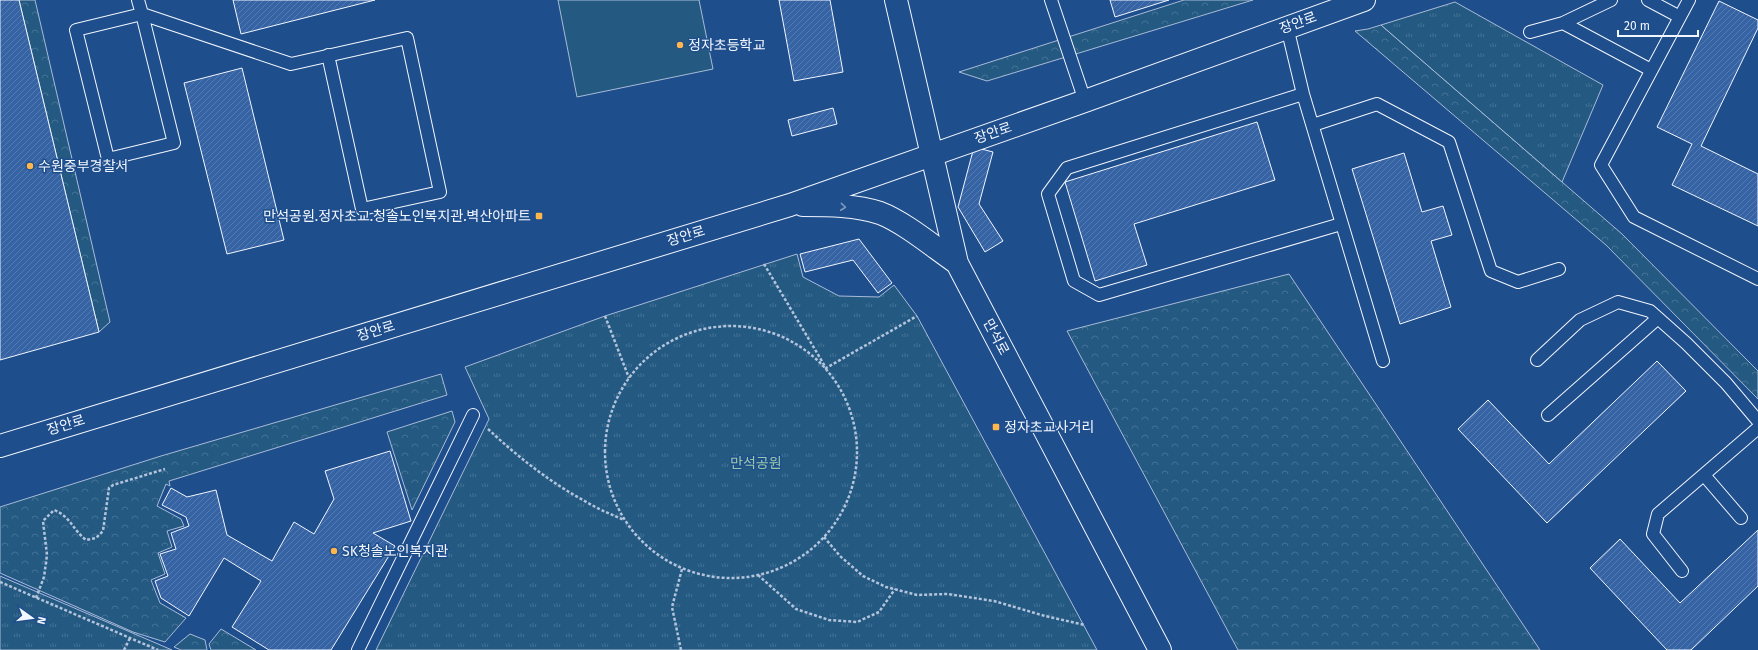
<svg xmlns="http://www.w3.org/2000/svg" width="1758" height="650" viewBox="0 0 1758 650" font-family="'Fira Sans','Noto Sans KR',sans-serif">
  <style>
    .forest { fill: url(#forest-crowns); stroke: #a8bbd7 }
    .park { fill: url(#park-tufts); stroke: #a8bbd7 }
    .pitch { fill: #245a82; stroke: #a8bbd7 }
    .building { fill: url(#building-hatch); stroke: #f2f6ff }
    .lines { fill: none; stroke-linecap: round; stroke-linejoin: round }
    .service-casing { stroke: #f2f6ff; stroke-width: 14 }
    .secondary-casing { stroke: #f2f6ff; stroke-width: 24 }
    .path { stroke: #b3c4dc; stroke-width: 2.5; stroke-dasharray: 3 2; stroke-linecap: butt }
    .service { stroke: #1f4e8c; stroke-width: 12 }
    .secondary { stroke: #1f4e8c; stroke-width: 22 }
    .oneway { stroke: #7e9ac0 }
    .poi-dot { fill: #ffb74d; stroke: #1f4e8c; stroke-width: 1.5 }
    .labels { text-anchor: middle; dominant-baseline: central; stroke-width: 3; stroke-linejoin: round; paint-order: stroke }
    .street-label { font-size: 14px; fill: #f2f6ff; stroke: #1f4e8c }
    .poi-label { font-size: 14px; fill: #f2f6ff; stroke: #1f4e8c; text-anchor: start }
    .park-label { font-size: 14px; fill: #97c8a6; stroke: #1f4e8c }
  </style>
  <defs>
    <pattern id="forest-crowns" width="20" height="18" patternUnits="userSpaceOnUse"><rect width="20" height="18" fill="#245a82"/><path d="M2 6a3 3 0 1 1 6 0M12 15a3 3 0 1 1 6 0" fill="none" stroke="#447295"/></pattern>
    <pattern id="park-tufts" width="24" height="20" patternUnits="userSpaceOnUse"><rect width="24" height="20" fill="#245a82"/><path d="M3 7l-1-3M5 7V3M7 7l1-3M15 17l-1-3M17 17v-4M19 17l1-3" fill="none" stroke="#447295"/></pattern>
    <pattern id="building-hatch" width="6" height="6" patternUnits="userSpaceOnUse"><rect width="6" height="6" fill="#3563a3"/><path d="M-1 1l2-2M0 6l6-6M5 7l2-2" fill="none" stroke="#537ab1"/></pattern>
  </defs>
  <rect width="100%" height="100%" fill="#1f4e8c"/>
  <path class="forest" d="M19,0H35L110,322L99,332Z
    M1184,0H1253L987,81L959,72Z
    M1381,25L1622,234L1758,371V399L1606,245L1355,31L1368,29Z
    M1289,274L1540,650H1238L1067,331Z
    M441,374L447,395L169,481L170,486L166,484L157,506L181,519L184,526L167,531L172,547L158,553L165,574L151,580L160,603L186,618L165,642L133,632L0,573V507L161,456Z
    M452,411L455,422L412,510L387,432Z
    M221,629L256,650H211L209,644Z
    M190,634L205,640L207,650H181L174,647Z"/>
  <path class="park" d="M1455,2L1603,85L1562,182L1381,25Z
    M797,254L803,277L839,296L879,297L894,285L917,316L1097,650H376L489,419L465,367L605,316Z
    M0,576L172,650H0Z"/>
  <path class="pitch" d="M558,0H699L713,69L577,97Z"/>
  <path class="building" d="M0,0H19L99,332L0,360Z
    M233,0H375L241,34Z
    M779,0H830L843,72L794,81Z
    M1110,0H1169L1115,17Z
    M1719,1L1758,20V28L1701,146L1758,174V226L1672,185L1692,144L1657,127Z
    M242,68L284,240L227,254L184,83Z
    M833,108L837,124L792,136L788,120Z
    M1257,122L1275,180L1134,224L1147,265L1095,281L1065,182Z
    M974,147L993,152L979,204L1003,241L985,252L958,207Z
    M1404,153L1422,212L1443,206L1452,235L1431,241L1451,307L1400,324L1352,169Z
    M859,239L892,283L878,293L853,260L805,272L800,254Z
    M1657,361L1686,391L1547,523L1458,429L1488,400L1549,464Z
    M390,451L411,521L373,533L395,546L331,650H269L232,627L261,581L224,558L189,616L161,598L155,581L168,576L160,554L176,549L171,533L189,526L186,517L162,505L171,488L187,497L216,490L227,535L272,561L294,522L314,534L334,499L325,471Z
    M1758,530V586L1691,650H1667L1590,568L1620,539L1680,603Z"/>
  <g class="lines">
    <defs>
      <path id="service" d="M138,0L142,14L174,143L108,159L76,30L142,14L291,64L407,38L440,192L362,209L328,55
        M1051,0L1085,101
        M1611,0L1563,23L1651,70
        M1648,0L1680,17
        M1689,0L1601,165L1634,217L1758,279
        M1287,27L1303,94L1383,361
        M1530,32L1563,23
        M1303,94L1067,168L1048,194L1074,281L1099,295L1341,224
        M1313,125L1377,104L1449,142L1491,271L1518,282L1559,269
        M1537,360L1580,320L1618,302L1650,311L1686,343L1726,383L1758,421
        M1548,415L1658,318
        M1704,475L1741,518
        M1682,571L1653,534L1658,514L1758,428
        M358,650L473,415"/>
      <path id="secondary" d="M896,0L957,263L1160,650
        M803,205C828,205 856,205 880,213C904,222 935,248 957,263
        M0,446L790,205L1085,101L1364,0"/>
    </defs>
    <use href="#service" class="service-casing"/>
    <use href="#secondary" class="secondary-casing"/>
    <path class="path" d="M764,264L826,368L917,316
      M605,316L629,378
      M605 452a126 126 0 1 1 252 0a126 126 0 1 1-252 0Z
      M488,429C517,456 548,481 583,500C596,508 610,514 624,520
      M824,537L840,556L863,576L886,587L917,595L948,594L994,601L1045,616L1085,625
      M758,575L796,609L829,620L857,622L879,612L895,589
      M0,582L158,650
      M36,598L44,577L47,555L43,521L54,510C71,517 72,529 86,540L96,538L103,531L109,488L113,485L165,469
      M124,650L130,638
      M681,650L672,607L682,569"/>
    <use href="#service" class="service"/>
    <use href="#secondary" class="secondary"/>
  </g>
  <defs><path id="oneway-chevron" d="M-2-3.5L2.5 0L-2 3.5" fill="none" stroke-width="1.6" stroke-linecap="round" stroke-linejoin="round"/></defs>
  <use class="oneway" href="#oneway-chevron" transform="translate(843 207) rotate(6)"/>
  <g class="poi-dot">
    <circle cx="680" cy="45" r="4"/>
    <circle cx="30" cy="166" r="4"/>
    <rect x="535" y="212" width="8" height="8" rx="2"/>
    <rect x="992" y="423" width="8" height="8" rx="2"/>
    <circle cx="334" cy="551" r="4"/>
  </g>
  <g class="labels">
    <g class="street-label">
      <text transform="translate(1298 23) rotate(-20)">장안로</text>
      <text transform="translate(993 133) rotate(-19)">장안로</text>
      <text transform="translate(686 236) rotate(-17)">장안로</text>
      <text transform="translate(376 331) rotate(-17)">장안로</text>
      <text transform="translate(996 337) rotate(62)">만석로</text>
      <text transform="translate(66 425) rotate(-17)">장안로</text>
    </g>
    <g class="poi-label">
      <text x="688" y="45">정자초등학교</text>
      <text x="38" y="166">수원중부경찰서</text>
      <text x="531" y="216" text-anchor="end">만석공원.정자초교.청솔노인복지관.벽산아파트</text>
      <text x="1004" y="427">정자초교사거리</text>
      <text x="342" y="551">SK청솔노인복지관</text>
    </g>
    <g class="park-label">
      <text x="756" y="463">만석공원</text>
    </g>
  </g>
  <g transform="translate(32 618) rotate(104)" stroke="#1f4e8c" stroke-width="3" paint-order="stroke">
  <path d="M0-3L7 15L0 10L-7 15Z" fill="#f2f6ff"/>
  <text y="-6" font-size="11" font-weight="bold" text-anchor="middle" fill="#f2f6ff">N</text>
  </g>
  <path d="M1618 30v6h80v-6" fill="none" stroke="#f2f6ff" stroke-width="2"/>
  <text x="1624" y="30" font-size="12" fill="#f2f6ff" stroke="#1f4e8c" stroke-width="3" paint-order="stroke">20 m</text>
</svg>
